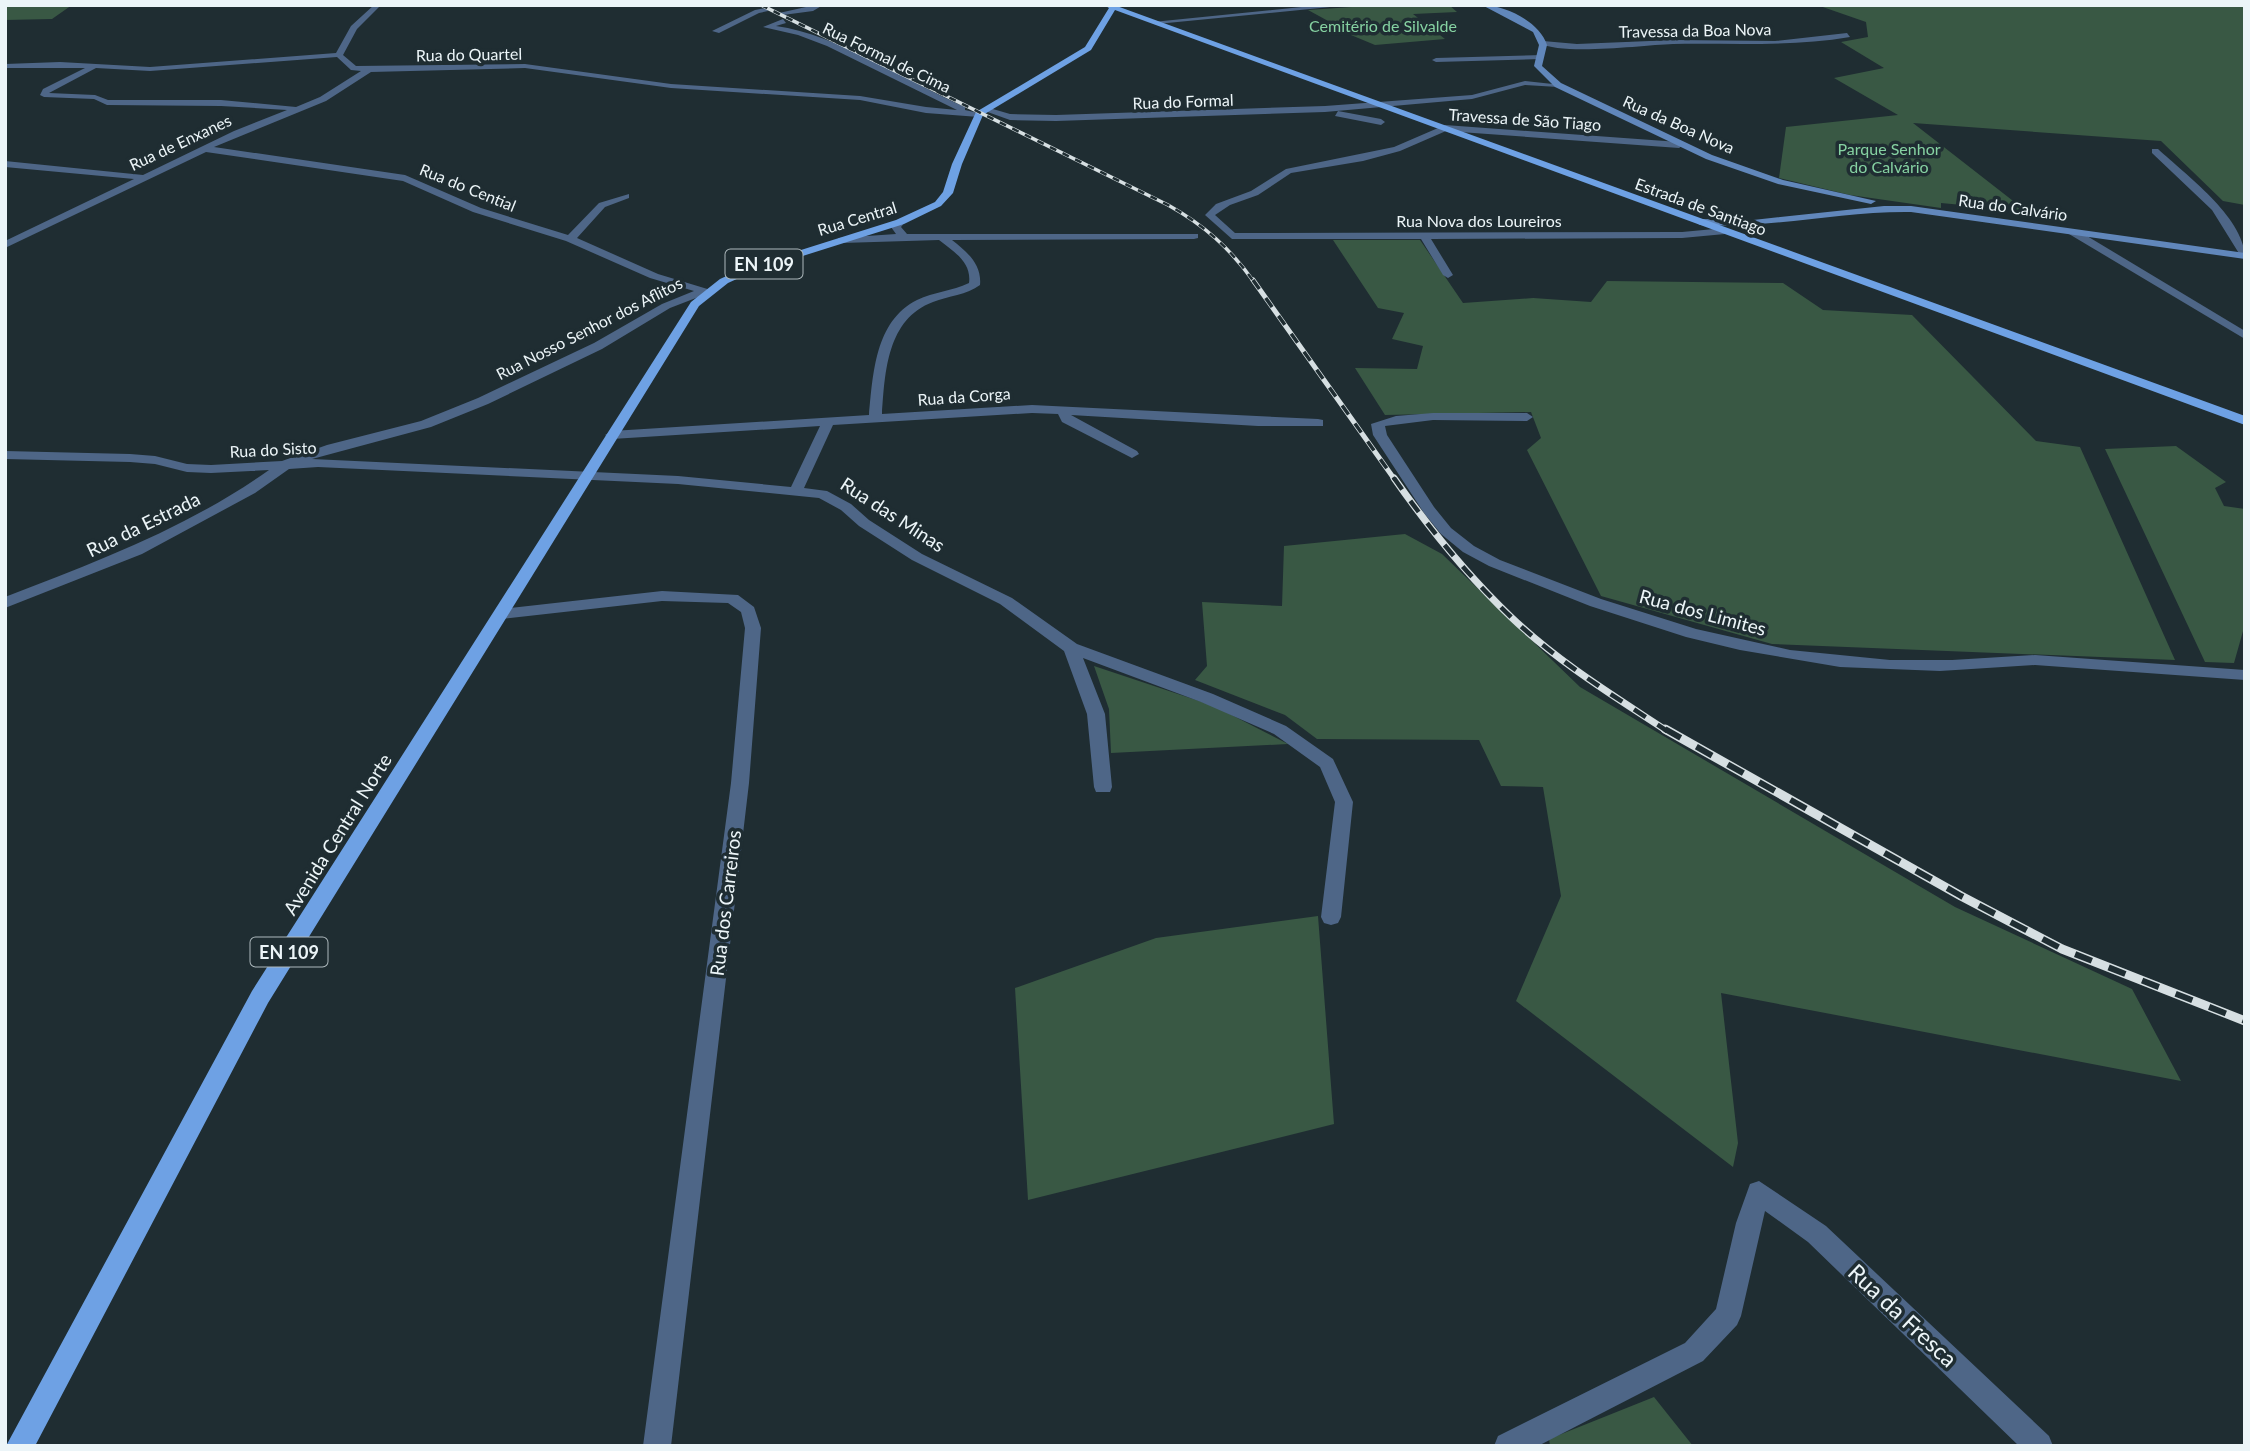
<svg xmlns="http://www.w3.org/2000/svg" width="2250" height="1451" viewBox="0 0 2250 1451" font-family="Lato,sans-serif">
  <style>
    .green { fill: #395844 }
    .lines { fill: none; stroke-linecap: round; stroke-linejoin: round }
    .street { fill: #4e6687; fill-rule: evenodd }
    .secondary { fill: #6187bb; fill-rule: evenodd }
    .primary { fill: #6ea1e4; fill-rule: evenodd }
    .rail-far3-casing { stroke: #d6dfe2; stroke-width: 3.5 }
    .rail-far2-casing { stroke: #d6dfe2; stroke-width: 5 }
    .rail-far1-casing { stroke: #d6dfe2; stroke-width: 7 }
    .rail-casing { stroke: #d6dfe2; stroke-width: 9 }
    .rail-far3 { stroke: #1f2d32; stroke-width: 2.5; stroke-dasharray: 7; stroke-linecap: butt }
    .rail-far2 { stroke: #1f2d32; stroke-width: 3.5; stroke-dasharray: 11; stroke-linecap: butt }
    .rail-far1 { stroke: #1f2d32; stroke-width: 4.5; stroke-dasharray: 14; stroke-linecap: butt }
    .rail { stroke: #1f2d32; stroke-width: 6; stroke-dasharray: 18; stroke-linecap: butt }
    .labels { text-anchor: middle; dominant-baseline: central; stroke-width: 7; stroke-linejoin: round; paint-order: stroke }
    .far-park-label { font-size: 16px; fill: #86d2a2; stroke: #1f2d32 }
    .far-street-label { font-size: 16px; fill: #ecf5f8; stroke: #1f2d32 }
    .shield { fill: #1f2d32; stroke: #aeb9bd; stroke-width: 2 }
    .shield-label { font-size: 18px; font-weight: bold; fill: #ecf5f8 }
    .street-label { font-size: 19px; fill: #ecf5f8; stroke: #1f2d32 }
    .near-street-label { font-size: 23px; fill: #ecf5f8; stroke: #1f2d32 }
  </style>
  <rect width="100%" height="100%" fill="#1f2d32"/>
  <path class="green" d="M5,5H72L52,19L5,20Z
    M1381,5H1449L1457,12L1413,14L1445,39L1375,45L1339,30L1341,28L1308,10Z
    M1817,5H2245V205L2223,201L2161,141L1913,123L2026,211L1941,203V208L1850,195L1779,178L1786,127L1898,115L1834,78L1884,68L1841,42L1868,37L1866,22Z
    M1333,240H1420L1463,303L1533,298L1591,302L1607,281L1783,283L1823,310L1912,315L2036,441L2080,447L2175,660L1772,644L1601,596L1527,450L1541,438L1531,412L1385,415L1355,368L1417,369L1423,346L1392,339L1404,313L1378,308Z
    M2176,446L2226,482L2215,488L2224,506L2245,509V624L2234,663L2205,662L2105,449Z
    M1405,534L1442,554L1580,687L1955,907L2132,989L2181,1081L1721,993L1738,1143L1733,1167L1516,1001L1561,896L1543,787L1501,786L1479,740L1317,739L1285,715L1195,680L1207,666L1202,602L1282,606L1284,546Z
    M1094,666L1214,706L1288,744L1111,753L1109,709Z
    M1318,916L1334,1124L1028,1200L1015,988L1156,938Z
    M1654,1397L1693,1446H1550L1549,1439Z"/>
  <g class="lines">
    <path class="street" d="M374,5H381L357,29L343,55L356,66L525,64L671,84L860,96L926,107L957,110L827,46L798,35L763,27L783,19L786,23L776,26C839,35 906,81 965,107V110L983,114L979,117L926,113L860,100L671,88L525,68L371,72L326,101L214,147L405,175L481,208L568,235L599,203L629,194V198L605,207L577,238L658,274L714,291L670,308L602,349L488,404L431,427L312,459L678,476L791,487L820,426L612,439L605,435L612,431L869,415C873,374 875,321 917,300C934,292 952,291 969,283C972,262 953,251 939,240L842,243L838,242V238L896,234L891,227L900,219L905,222L901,227L907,234H1198V238L1194,239L952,240C967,252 982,264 980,285C967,295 948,296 933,302C887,319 885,372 882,414L1032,405L1318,419L1323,420V426H1258L1071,415L1137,451L1139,454L1132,458L1062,422L1058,414L1032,413L833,425L804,488L827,491L851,504L869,520L922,554L1012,598L1077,644L1213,694L1286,726L1333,759L1353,802L1341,917L1338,923L1331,925L1324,923L1321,917L1335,802L1320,767L1274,734L1201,702L1083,658L1105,714L1112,787L1110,792H1096L1094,787L1087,714L1064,651L1000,604L912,560L859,526L841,510L819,498L678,484L318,467L289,469L255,493L142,554L5,608V597C96,562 189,527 269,470L211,473L187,472L155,464L130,462L5,459V451L130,454L155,456L187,464L211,465L282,461L327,445L421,421L478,398L594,343L662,304L694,291L650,278L566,241L473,212L403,181L206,152L5,248V241L134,179L5,167V161L143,175L234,131L287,110L221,106L107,105L94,99L44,97L40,95L43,89L85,68H5V64L60,62L150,67L336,53L351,26ZM337,57L351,70L361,71L320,97L296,107L221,100H108L95,95L49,93L96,68L150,71Z
      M815,5H823L813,11L783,15L779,13Z
      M1321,5H1350L1157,24L1153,22Z
      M766,8L768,11L759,13L719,33L712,31L755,10Z
      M1847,33L1850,37C1791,47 1732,43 1673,44C1642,45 1564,56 1539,43L1543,41L1577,44L1674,40L1775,41Z
      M1543,55L1540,59L1436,62L1432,60L1436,58Z
      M1525,81L1562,85L1558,87L1525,85L1472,99L1325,112L1056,121L1010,120L982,110L986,107L1010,114L1056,115L1325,106L1472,95Z
      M1338,111L1381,119L1385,122L1381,125L1335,116Z
      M1445,125L1679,142L1683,145L1679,148L1446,131L1400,151L1363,161L1291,173L1258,195L1230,205L1215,215L1235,233L1682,232L1725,228L1730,231L1725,234L1682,238L1431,239L1453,275L1448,278L1443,275L1421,239H1232L1205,215L1216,204L1251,191L1286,169L1394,147Z
      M2152,149H2158C2186,175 2245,218 2245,258L2240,255L2212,210L2152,153Z
      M2069,230H2077L2245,331V339L2069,234Z
      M1433,413H1527L1533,417L1527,421L1433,420L1385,426L1387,435L1434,507L1451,528L1474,546L1500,560L1601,599L1696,629L1790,650L1890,660H1952L2035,655L2245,670V680L2035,665L1940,671L1840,667L1740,650L1686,637L1590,606L1489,566L1463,552L1441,534L1424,513L1373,435L1371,424L1396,416Z
      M662,591L738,595L754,607L761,628L749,783L671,1446H643L731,783L745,628L741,612L728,603L662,601L502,619L494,614L502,609Z
      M1759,1181L1826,1226L2049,1436L2053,1446H2019L1808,1242L1765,1211L1741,1316L1737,1325L1703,1361L1538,1446H1494L1498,1436L1685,1343L1716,1309L1736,1223L1750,1184Z"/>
    <path class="secondary" d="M1482,5C1505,5 1540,22 1547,45L1542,66L1561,83L1712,155L1783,180L1876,201L1871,204L1778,184L1706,159L1555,87L1534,66L1539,45L1533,32Z
      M1884,206H1911L2245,253V259L1911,212C1840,211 1771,229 1700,225L1695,222L1700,219L1753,220Z"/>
    <path class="primary" d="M1104,5H1114L2245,416V425L1115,10L1091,50L983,115L962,164L953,193L941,206L904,224L752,272L728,283L699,306L268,1003L35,1446H6L252,991L691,302L720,279L744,268L896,220L935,202L943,192L952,164L976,112L1085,47L1109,8Z"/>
    <defs>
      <path id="rail-far3" d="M761,5L1168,205C1204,225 1230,248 1254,282"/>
      <path id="rail-far2" d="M1253,280L1395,480"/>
      <path id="rail-far1" d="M1394,478C1429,528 1467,575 1511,617C1558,662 1614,696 1667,731"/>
      <path id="rail" d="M1665,729L1961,896L2062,949L2245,1021"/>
    </defs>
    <use href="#rail-far3" class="rail-far3-casing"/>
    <use href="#rail-far2" class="rail-far2-casing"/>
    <use href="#rail-far1" class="rail-far1-casing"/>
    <use href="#rail" class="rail-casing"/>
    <use href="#rail-far3" class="rail-far3"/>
    <use href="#rail-far2" class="rail-far2"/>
    <use href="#rail-far1" class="rail-far1"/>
    <use href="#rail" class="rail"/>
  </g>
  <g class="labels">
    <g class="far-park-label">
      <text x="1383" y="25">Cemitério de Silvalde</text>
      <text x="1889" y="148">Parque Senhor<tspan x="1889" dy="18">do Calvário</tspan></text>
    </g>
    <g class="far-street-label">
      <text transform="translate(1695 30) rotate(-1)">Travessa da Boa Nova</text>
      <text transform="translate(469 54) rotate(-1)">Rua do Quartel</text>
      <text transform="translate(887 57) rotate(26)">Rua Formal de Cima</text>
      <text transform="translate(1183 101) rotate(-2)">Rua do Formal</text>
      <text transform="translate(1525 119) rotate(4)">Travessa de São Tiago</text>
      <text transform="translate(1679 124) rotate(24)">Rua da Boa Nova</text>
      <text transform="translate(180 142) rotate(-25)">Rua de Enxanes</text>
      <text transform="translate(468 187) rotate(22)">Rua do Cential</text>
      <text transform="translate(1701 206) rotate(20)">Estrada de Santiago</text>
      <text transform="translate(2013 207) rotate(8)">Rua do Calvário</text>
      <text transform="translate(857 218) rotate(-17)">Rua Central</text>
      <text x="1479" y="220">Rua Nova dos Loureiros</text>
      <text transform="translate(589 328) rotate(-27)">Rua Nosso Senhor dos Aflitos</text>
      <text transform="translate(964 396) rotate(-4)">Rua da Corga</text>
      <text transform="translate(273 449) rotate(-3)">Rua do Sisto</text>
    </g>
    <g class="shield">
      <rect x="725.5" y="249.5" width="77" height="29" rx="5"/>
      <rect x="250.5" y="937.5" width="77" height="29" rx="5"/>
    </g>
    <g class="shield-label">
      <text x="764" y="264">EN 109</text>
      <text x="289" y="952">EN 109</text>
    </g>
    <g class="street-label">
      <text transform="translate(893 514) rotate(33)">Rua das Minas</text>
      <text transform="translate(143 524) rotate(-26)">Rua da Estrada</text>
      <text transform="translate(1703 612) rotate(15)">Rua dos Limites</text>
      <text transform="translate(337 834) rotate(-58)">Avenida Central Norte</text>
      <text transform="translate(725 903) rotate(-83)">Rua dos Carreiros</text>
    </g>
    <g class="near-street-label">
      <text transform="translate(1903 1315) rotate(43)">Rua da Fresca</text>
    </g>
  </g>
  <rect width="2250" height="1451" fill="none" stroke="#ecf5f8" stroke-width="14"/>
</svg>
